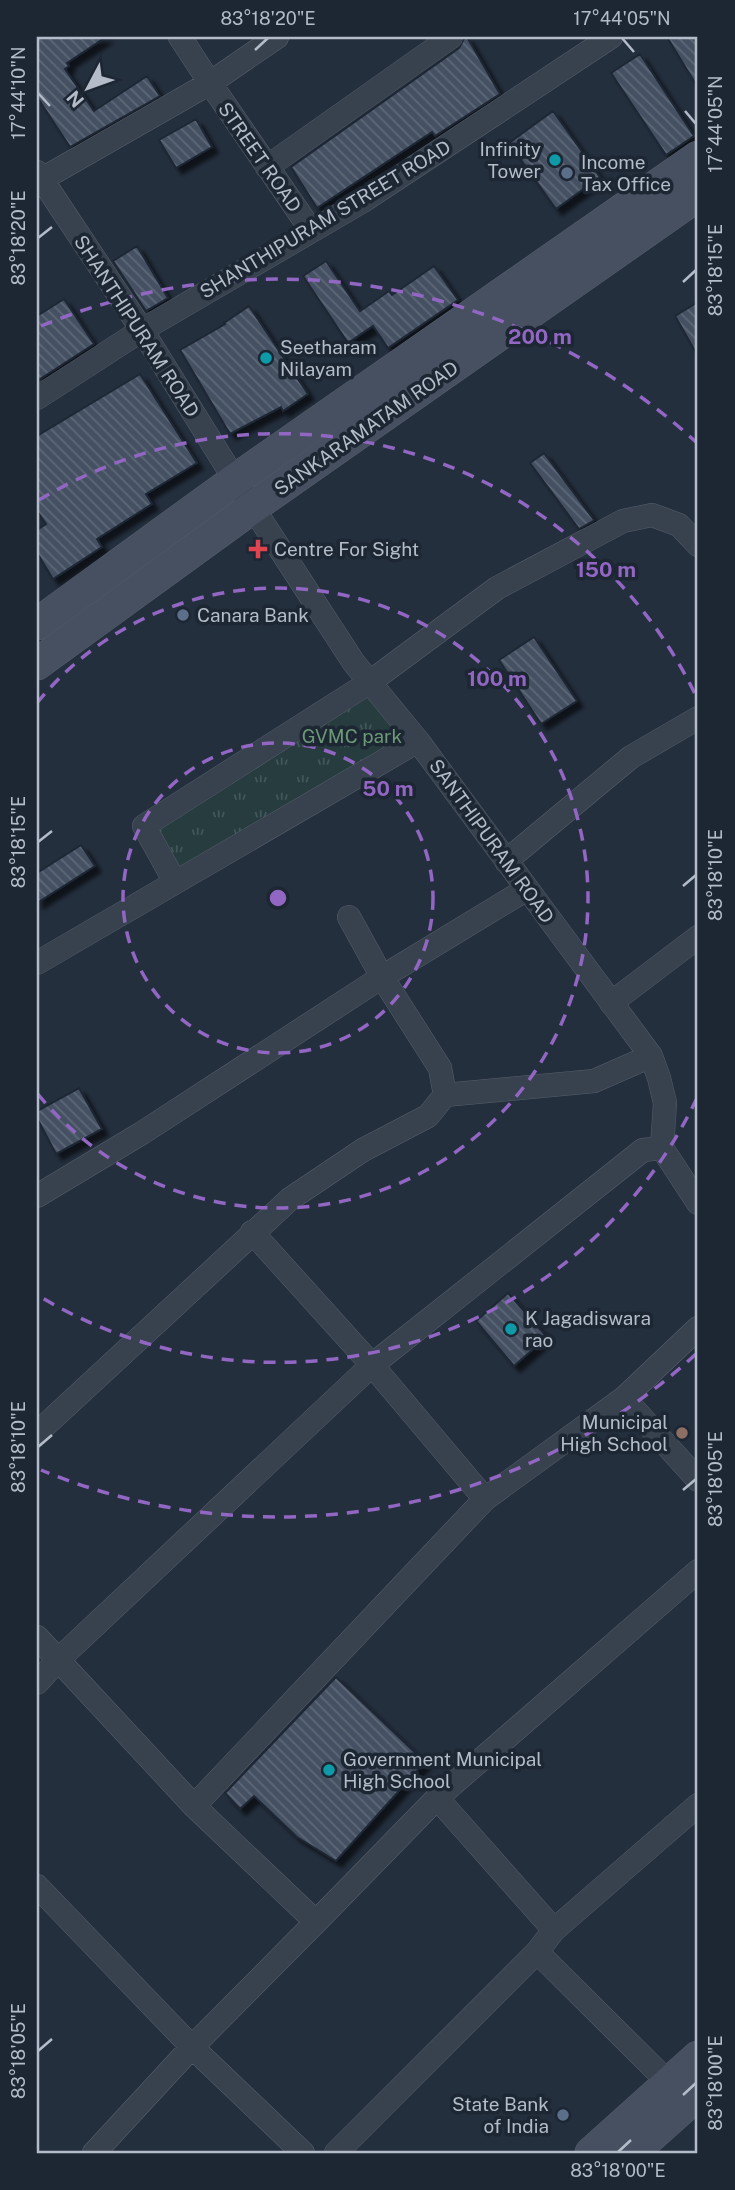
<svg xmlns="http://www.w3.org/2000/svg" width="735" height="2190" viewBox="0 0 735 2190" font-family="'Public Sans',sans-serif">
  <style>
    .grass { fill: url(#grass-tufts) }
    .building { fill: url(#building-back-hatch); stroke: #1f2835; stroke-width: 2; filter: url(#shadow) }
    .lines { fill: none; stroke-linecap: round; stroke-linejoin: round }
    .street-casing { stroke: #565f6c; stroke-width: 24 }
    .secondary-casing { stroke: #565f6c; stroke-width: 33 }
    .street { stroke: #38414e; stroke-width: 23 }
    .secondary { stroke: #465061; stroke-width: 32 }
    .ticks { fill: none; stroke: #b4bcc9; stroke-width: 2.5 }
    .ring { fill: none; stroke: #9266c3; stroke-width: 3.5; stroke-dasharray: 12 9 }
    .culture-dot { fill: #0f9aa8; stroke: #1d2633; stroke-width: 2.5 }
    .service-dot { fill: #5c6f8a; stroke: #1d2633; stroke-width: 2.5 }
    .health-dot { fill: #e0444e; stroke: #1d2633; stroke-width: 2.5 }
    .education-dot { fill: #8d6e63; stroke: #1d2633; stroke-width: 2.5 }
    .labels { text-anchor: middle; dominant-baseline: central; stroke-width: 7; stroke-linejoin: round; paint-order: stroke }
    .poi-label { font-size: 19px; fill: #b4bcc9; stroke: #1d2633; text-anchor: start }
    .street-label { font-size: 19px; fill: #b4bcc9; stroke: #1d2633 }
    .park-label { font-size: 19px; fill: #6b9a76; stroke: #1d2633 }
    .centre { fill: #9266c3; stroke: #1d2633; stroke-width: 3.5 }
    .ring-label { font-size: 21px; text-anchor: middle; font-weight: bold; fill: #9266c3; stroke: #1d2633; stroke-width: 7; stroke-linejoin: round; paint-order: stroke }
    .neatline { fill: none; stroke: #b4bcc9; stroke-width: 2.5 }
    .ticks-label { font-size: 18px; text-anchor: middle; fill: #b4bcc9 }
  </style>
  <defs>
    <pattern id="grass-tufts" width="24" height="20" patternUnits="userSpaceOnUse" patternTransform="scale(1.75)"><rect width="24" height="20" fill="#263c3f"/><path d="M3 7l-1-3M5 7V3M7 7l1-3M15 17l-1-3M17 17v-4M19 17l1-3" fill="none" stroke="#435659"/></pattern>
    <pattern id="building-back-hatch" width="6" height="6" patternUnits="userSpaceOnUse" patternTransform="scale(1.75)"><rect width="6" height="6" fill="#455162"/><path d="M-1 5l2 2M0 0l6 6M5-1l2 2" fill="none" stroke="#5d6877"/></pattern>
    <filter id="shadow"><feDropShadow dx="6" dy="6" stdDeviation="2" flood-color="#0009"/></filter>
  </defs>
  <rect width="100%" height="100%" fill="#242f3e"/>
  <path class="grass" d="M370,682L418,741L175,882L144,826Z"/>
  <path class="building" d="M37,37H106L67,63L69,66L65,69L94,111L147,76L160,96L70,147L37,97Z
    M465,37H467L500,94L435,136L432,132L317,208L291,167L459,48Z
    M667,37H698V88Z
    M640,54L694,136L666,155L611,73Z
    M553,111L600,177L556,209L509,143Z
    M196,119L212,147L176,168L159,140Z
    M137,246L168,298L146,311L113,261Z
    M326,261L360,311L389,291L392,295L434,266L458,300L388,348L373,326L348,343L303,276Z
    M64,299L94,344L37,381V316Z
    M698,302V356L675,316Z
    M249,306L308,394L283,411L281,407L230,434L180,350L225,324L224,323Z
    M140,374L197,463L146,494L152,504L97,539L102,547L53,579L37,553V530L46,524L37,511V436Z
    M544,453L594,520L593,521L579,529L530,463Z
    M534,637L577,701L541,724L499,660Z
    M81,845L95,866L37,903V873Z
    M79,1088L102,1129L56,1154L37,1118V1111Z
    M508,1293L547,1337L514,1366L476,1321Z
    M336,1677L425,1762L336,1861L297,1837L254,1796L240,1809L225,1793Z"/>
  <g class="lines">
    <defs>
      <path id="street" d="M180,37L210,83L311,230
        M267,167L451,37
        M37,172L142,330L235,480L354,663L418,741L651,1056L659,1078L665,1103L662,1148L698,1203
        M37,182L210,83L277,37
        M37,398L142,330L363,201L611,37
        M506,861L631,757L698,718
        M175,882L144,826L370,682L497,588L623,521L652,515L679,525L698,545
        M37,963L418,741
        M611,1003L698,937
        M445,1095L594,1081L651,1056
        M37,1196L142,1133L382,977L527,889
        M252,1232L372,1365L485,1499L624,1398L698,1480
        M624,1398L698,1328
        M37,1433L290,1199L363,1150L428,1116L445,1095L440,1068L382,977L349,917
        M37,1637L194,1806L316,1922L437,1798
        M37,1683L58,1660L372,1365L643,1150L662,1148
        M194,1806L485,1499
        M37,1886L192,2047L303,2153
        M554,1930L698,1805
        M537,1952L554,1930L437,1798L698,1571
        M94,2153L192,2047L316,1922
        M336,2153L537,1952L670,2084L680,2089"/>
      <path id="secondary" d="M37,624L235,480L698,157
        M37,664L253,507L698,195
        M591,2153L698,2057
        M632,2153L698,2094"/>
    </defs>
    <use href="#street" class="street-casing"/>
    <use href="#secondary" class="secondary-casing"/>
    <use href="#street" class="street"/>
    <use href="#secondary" class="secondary"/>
  </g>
  <path class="ticks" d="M622,38L634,52M255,50L268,38M38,93L50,106M685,111L696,124M38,238L52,227M683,282L696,270M38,842L52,831M683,886L696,875M38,1447L52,1435M683,1490L696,1479M38,2051L52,2039M683,2095L696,2083M618,2152L631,2140"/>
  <g class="ring">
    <circle cx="278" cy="898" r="155"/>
    <path d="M37 703A310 310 0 1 1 37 1093"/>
    <path d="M697 1098A464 464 0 0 1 39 1296M39 500A464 464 0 0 1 697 698"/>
    <path d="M696 1354A619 619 0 0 1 41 1470M41 326A619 619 0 0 1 696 442"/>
  </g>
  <g class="culture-dot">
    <circle cx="555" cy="160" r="7"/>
    <circle cx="266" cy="358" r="7"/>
    <circle cx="511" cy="1329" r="7"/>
    <circle cx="329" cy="1770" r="7"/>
  </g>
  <g class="service-dot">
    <circle cx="567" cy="173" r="7"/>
    <circle cx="183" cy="615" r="7"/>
    <circle cx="563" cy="2115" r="7"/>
  </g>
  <path class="health-dot" d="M254.5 538.5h7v7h7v7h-7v7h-7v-7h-7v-7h7z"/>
  <circle class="education-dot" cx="682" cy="1433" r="7"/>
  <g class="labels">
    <g class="poi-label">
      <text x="541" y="149" text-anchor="end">Infinity<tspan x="541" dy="22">Tower</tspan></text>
      <text x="581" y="162">Income<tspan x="581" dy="22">Tax Office</tspan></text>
      <text x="280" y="347">Seetharam<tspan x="280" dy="22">Nilayam</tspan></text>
      <text x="274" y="549">Centre For Sight</text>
      <text x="197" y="615">Canara Bank</text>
      <text x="525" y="1318">K Jagadiswara<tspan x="525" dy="22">rao</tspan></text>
      <text x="668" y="1422" text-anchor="end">Municipal<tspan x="668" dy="22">High School</tspan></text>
      <text x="343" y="1759">Government Municipal<tspan x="343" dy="22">High School</tspan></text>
      <text x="549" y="2104" text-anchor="end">State Bank<tspan x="549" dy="22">of India</tspan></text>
    </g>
    <g class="street-label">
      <text transform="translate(260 157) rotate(55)">STREET ROAD</text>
      <text transform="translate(325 219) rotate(-31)">SHANTHIPURAM STREET ROAD</text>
      <text transform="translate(137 326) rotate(57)">SHANTHIPURAM ROAD</text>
      <text transform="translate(366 428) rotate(-35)">SANKARAMATAM ROAD</text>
      <text transform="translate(492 841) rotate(54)">SANTHIPURAM ROAD</text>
    </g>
    <g class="park-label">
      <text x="352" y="736">GVMC park</text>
    </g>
  </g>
  <circle cx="278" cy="898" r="10" class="centre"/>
  <g class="ring-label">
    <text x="540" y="344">200 m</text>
    <text x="606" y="577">150 m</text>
    <text x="497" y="686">100 m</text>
    <text x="388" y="796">50 m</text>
  </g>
  <rect width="735" height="2190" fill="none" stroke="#1d2633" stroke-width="77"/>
  <g transform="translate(88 88) rotate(229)" stroke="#1d2633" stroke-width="5" paint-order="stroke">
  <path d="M0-5L12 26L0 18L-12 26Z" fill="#b4bcc9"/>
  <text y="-10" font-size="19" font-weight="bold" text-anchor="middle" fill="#b4bcc9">N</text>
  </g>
  <rect x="38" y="38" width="658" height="2114" class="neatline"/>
  <g class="ticks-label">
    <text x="268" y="25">83°18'20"E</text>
    <text x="622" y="25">17°44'05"N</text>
    <text transform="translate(19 93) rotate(-90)" y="6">17°44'10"N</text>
    <text transform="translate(716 124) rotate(-90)" y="6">17°44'05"N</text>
    <text transform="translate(19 238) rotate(-90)" y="6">83°18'20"E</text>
    <text transform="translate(716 270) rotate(-90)" y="6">83°18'15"E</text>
    <text transform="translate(19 842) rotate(-90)" y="6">83°18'15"E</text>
    <text transform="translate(716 875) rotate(-90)" y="6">83°18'10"E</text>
    <text transform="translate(19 1447) rotate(-90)" y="6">83°18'10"E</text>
    <text transform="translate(716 1479) rotate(-90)" y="6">83°18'05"E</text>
    <text transform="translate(19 2051) rotate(-90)" y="6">83°18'05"E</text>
    <text transform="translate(716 2083) rotate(-90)" y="6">83°18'00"E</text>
    <text x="618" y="2177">83°18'00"E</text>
  </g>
</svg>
